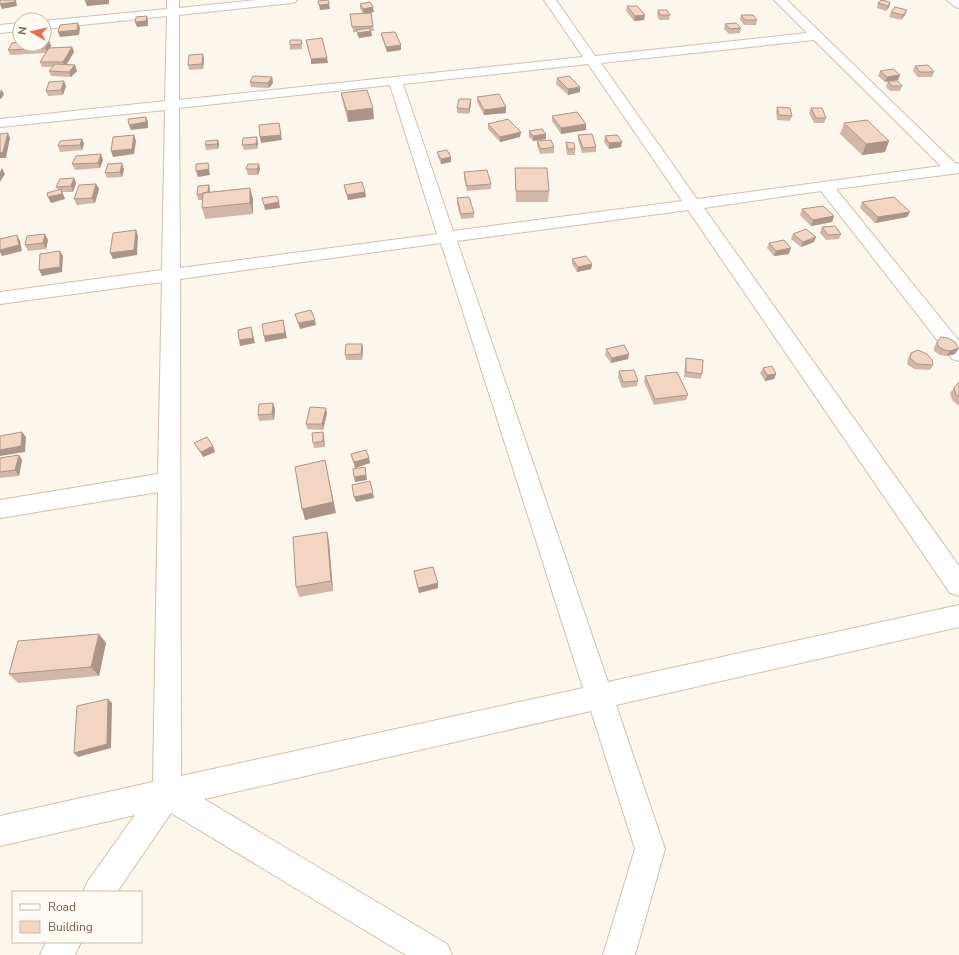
<svg xmlns="http://www.w3.org/2000/svg" width="959" height="955" viewBox="0 0 959 955" font-family="'Nunito Sans',sans-serif">
  <style>
    .lines { fill: none; stroke-linecap: round; stroke-linejoin: round }
    .street-casing { stroke: #d1beb0; stroke-width: 2 }
    .street { fill: #fff; fill-rule: evenodd }
    .wall { fill: #d1b7a8 }
    .shaded-wall { fill: #aa9588 }
    .building { fill: #f3d5c3; stroke: #aa9588 }
  </style>
  <rect width="100%" height="100%" fill="#fdf6ec"/>
  <g class="lines">
    <defs>
      <path id="street" d="M167,0H179V8L257,0H297L295,2L291,3L179,15V100L583,57L544,0H556L595,56L807,33L774,0H787L956,164L959,163V173L836,189L959,341V361L952,359L821,191L704,208L959,566V596L950,593L688,210L457,241L608,682L959,605V627L616,705L665,849L635,955H603L635,849L591,711L204,799L447,944L452,955H406L171,813L117,892H83L88,881L135,815L0,846V816L153,782L158,492L0,518V500L158,474L162,282L0,304V292L162,270L165,110L0,127V119L165,101L167,16L44,29V21L167,9ZM814,40L941,166L697,199L601,63ZM588,64L682,201L453,231L403,84ZM390,85L437,234L180,268L179,108ZM441,243L583,688L181,776L180,279Z
        M947,0H959V8L955,7Z
        M20,23V31L0,33V25Z
        M46,942H81L75,955H40Z"/>
    </defs>
    <use href="#street" class="street-casing"/>
    <use href="#street" class="street"/>
  </g>
  <path class="wall" d="M890,2L889,7L886,11L877,8L878,3Z
    M360,4L374,12L371,13L374,31H371L372,36L359,38L357,35V32H353L351,19L363,13L360,9Z
    M627,6L645,15L644,20L634,21L626,11Z
    M658,10L670,15L669,20H659L657,15Z
    M891,12L905,15L901,20L889,17Z
    M741,15L757,20L756,25H744L740,20Z
    M725,24L741,28L740,33L729,34L724,29Z
    M381,33L401,45V50L387,52L382,38Z
    M301,40L302,49L290,50V45Z
    M49,41L51,46L50,48L72,47L74,52L66,65L77,71L71,77L51,76L49,71L52,67H42L40,62L45,53L10,55L8,50Z
    M203,54L204,60L203,69L189,70L188,65Z
    M915,66L934,72L932,77H918L913,71Z
    M880,71L900,75L898,80L888,81L902,86L900,91H890L886,87L888,81L885,82L878,76Z
    M272,77L273,83L269,88L251,87L250,82Z
    M557,78L580,92L568,95L556,84Z
    M66,86L63,95L48,96L46,91Z
    M341,93L374,119L348,122L343,103Z
    M477,97L506,107V113L484,115L477,102Z
    M471,99V104L469,114L457,113V108Z
    M777,107L792,116L790,121L777,120L776,112Z
    M811,108L826,118L824,123H814L809,113Z
    M552,116L586,130L561,134L552,121Z
    M844,123L889,141L885,152L862,155L840,134Z
    M488,124L520,137L500,142L488,129Z
    M529,131L546,134V139L533,141L529,137Z
    M578,135L596,147V152L582,153L578,140Z
    M605,136L621,147L609,149L604,142Z
    M82,139L84,144L82,150L60,152L58,146Z
    M218,140L219,145L218,149L206,150L205,145Z
    M537,141L554,147V153L540,154L537,146Z
    M566,142L575,149V155H567L566,148Z
    M258,143L257,149L244,150L242,145Z
    M437,152L451,157V162L441,164L438,157Z
    M103,160L100,168L75,170L72,164Z
    M515,168L549,191L548,202H516Z
    M124,169L122,177L107,178L105,173Z
    M246,169H260L258,175H248Z
    M464,172L491,184V189L467,191L464,178Z
    M74,178L76,183L73,192H62L65,199L51,203L58,190L56,187Z
    M96,184L99,189L95,203L77,205L74,199Z
    M209,185L210,192L250,188L253,199V214L205,219L202,208L203,200H198L197,195Z
    M344,185L365,192L366,197L348,200L345,190Z
    M457,198L474,213V218L461,219L457,204Z
    M862,202L907,217L875,223L860,208Z
    M802,209L834,216L832,222L811,226L800,215Z
    M822,227L841,234L839,239L826,240L820,233Z
    M793,234L814,242L801,247L791,239Z
    M48,240L46,249L28,251L25,245Z
    M769,243L789,254L774,256L767,248Z
    M572,259L592,264L591,269L577,272L572,264Z
    M937,342L955,354L947,356L940,355L934,351V347Z
    M362,344L363,349L362,360H346L345,355Z
    M606,349L629,354L628,359L611,363L605,355Z
    M911,353L933,365L930,370L914,369L907,364L908,358Z
    M686,358L702,374L701,379L684,377L685,364Z
    M763,368L776,374L774,379L765,381L760,373Z
    M619,371L638,381L637,386L622,388L618,377Z
    M645,376L688,395L686,400L654,405L644,382Z
    M959,383V406L952,400L950,393L954,388Z
    M275,409L274,420L259,421L258,415Z
    M327,413L323,430L307,429L306,424Z
    M323,432L325,447L314,448L313,443Z
    M194,443L215,452L203,457L197,448Z
    M351,454L369,458L370,463L355,468L352,459Z
    M19,455L22,460L19,476L0,478V458Z
    M327,532L329,542L333,591L299,597L296,587Z
    M414,571L438,588L419,593Z
    M99,634L106,643L99,676L18,683L9,674Z"/>
  <path class="shaded-wall" d="M16,0L17,6L2,9L0,4Z
    M101,0H109V4L87,6L85,1Z
    M890,2L889,7L886,11L888,6Z
    M329,4L330,9L320,10L319,5Z
    M373,7L374,12L363,14V9Z
    M907,10L905,15L901,20L903,15Z
    M645,15L644,20L634,21L635,16Z
    M147,16L148,21V26L137,27L135,22Z
    M78,23L80,28L79,35L60,37L58,32Z
    M371,31L372,36L359,38L358,33Z
    M20,35V40L15,41L13,36Z
    M49,41L51,46L47,53L45,48Z
    M401,45V50L387,52L386,47Z
    M72,47L74,52L65,67L63,62Z
    M203,54L204,60L203,69L202,64Z
    M327,58L328,63L311,64V59Z
    M75,65L77,71L71,77L69,72Z
    M900,75L898,80L885,82L887,77Z
    M272,77L273,83L269,88L268,83Z
    M64,81L66,86L63,95L61,90Z
    M580,87V92L568,95V89Z
    M1,89L4,94L2,98L0,99V93Z
    M471,99V104L469,114V109Z
    M506,107V113L484,115V110Z
    M373,108L374,119L348,122L347,111Z
    M146,117L148,122V128L131,130L129,125Z
    M279,123L282,140L261,143L260,137Z
    M586,124V130L561,134V128Z
    M521,132L520,137L500,142V137Z
    M8,133L10,138L6,158H0V153Z
    M546,134V139L533,141V136Z
    M134,135L136,141L134,154L113,157L111,151Z
    M257,137L258,143L257,149L256,144Z
    M82,139L84,144L82,150L80,145Z
    M218,140L219,145L218,149L217,144Z
    M889,141L885,152L862,155L866,144Z
    M622,142L621,147L609,149V143Z
    M101,154L103,160L100,168L98,163Z
    M451,157V162L441,164V159Z
    M122,163L124,169L122,177L120,172Z
    M208,163L210,175L198,177L196,171Z
    M259,164L260,169L258,175L257,169Z
    M2,168L5,174L0,182V172Z
    M74,178L76,183L73,192L71,186Z
    M96,184L99,189L95,203L92,198Z
    M209,185L210,191L209,199L207,194Z
    M250,188L253,199V214L250,203Z
    M61,189L65,199L51,203L48,197Z
    M365,192L366,197L348,200L347,195Z
    M279,202L280,208L265,210L264,205Z
    M910,212L907,217L875,223L878,217Z
    M834,216L832,222L811,226L813,220Z
    M136,230L138,236L137,255L113,259L110,253Z
    M45,234L48,240L46,249L43,243Z
    M17,235L20,241L22,251L2,256L0,252V250Z
    M816,237L814,242L801,247L803,242Z
    M791,248L789,254L774,256L776,251Z
    M60,251L63,256L62,272L42,276L39,270Z
    M592,264L591,269L577,272L578,267Z
    M283,320L287,338L265,342L264,336Z
    M315,320L316,325L300,329L298,323Z
    M251,327L255,343L240,346L239,340Z
    M362,344L363,349L362,360L361,354Z
    M959,348L955,354L947,356L950,351Z
    M629,354L628,359L611,363L612,358Z
    M776,374L774,379L765,381L767,375Z
    M273,403L275,409L274,420L272,414Z
    M326,408L327,413L323,430L322,424Z
    M22,432L26,437L25,452L0,456V450Z
    M323,432L324,437L325,447L323,441Z
    M213,446L215,452L203,457L201,452Z
    M19,455L22,460L19,476L15,470Z
    M369,458L370,463L355,468L354,462Z
    M325,460L336,513L305,520L302,509Z
    M365,467L367,480L355,482L354,477Z
    M373,493L374,498L356,502L354,497Z
    M327,532L329,542L333,591L331,581Z
    M438,583V588L419,593L418,588Z
    M99,634L106,643L99,676L91,667Z
    M108,699L112,703L111,748L78,757L74,753Z"/>
  <path class="building" d="M0,0H15V2L0,4Z
    M85,0H101L85,1Z
    M328,0L329,4L319,5L318,1Z
    M881,0L890,2L888,6L878,3Z
    M370,2L373,7L363,9L360,4Z
    M627,6H637L645,15L635,16Z
    M895,7L907,10L903,15L891,12Z
    M658,10H667L670,15H660Z
    M371,13L373,26L352,27L350,14Z
    M741,15H753L757,20H745Z
    M147,16L146,21L135,22L136,17Z
    M78,23L77,30L58,32L60,25Z
    M736,23L741,28L730,29L725,24Z
    M20,28V35L13,36L14,29Z
    M369,28L371,31L358,33L356,30Z
    M395,32L401,45L386,47L381,33Z
    M322,38L327,58L311,59L306,40Z
    M290,40H301L302,44L290,45Z
    M44,41H49L45,48L8,50L12,43L20,42V44H44Z
    M72,47L63,62H40L49,48Z
    M203,54L202,64L188,65L189,55Z
    M55,64L75,65L69,72L49,71Z
    M928,65L934,72H920L915,66Z
    M893,69L900,75L887,77L880,71Z
    M253,76L272,77L268,83L250,82Z
    M569,76L580,87L568,89L557,78Z
    M64,81L61,90L46,91L49,82Z
    M888,81H898L902,86H892Z
    M367,90L373,108L347,111L341,93Z
    M499,94L506,107L484,110L477,97Z
    M459,99H471L469,109L457,108Z
    M777,107L790,108L792,116L779,115Z
    M811,108H822L826,118H816Z
    M577,112L586,124L561,128L552,116Z
    M146,117V122L129,125L128,119Z
    M508,119L521,132L500,137L488,124Z
    M867,120L889,141L866,144L844,123Z
    M279,123L281,135L260,137L259,125Z
    M542,129L546,134L533,136L529,131Z
    M8,133L3,152L0,153V134Z
    M592,134L596,147L583,148L578,135Z
    M134,135L132,149L111,151L113,137Z
    M617,135L622,142L609,143L605,136Z
    M257,137L256,144L242,145L243,138Z
    M82,139L80,145L58,146L60,141Z
    M218,140L217,144L205,145L206,141Z
    M551,140L554,147L541,149L537,141Z
    M566,142L574,143L575,149H568Z
    M447,150L451,157L441,159L437,152Z
    M101,154L98,163L72,164L76,156Z
    M122,163L120,172L105,173L108,164Z
    M208,163L209,169L196,171V164Z
    M248,164H259L257,169H246Z
    M515,168H547L549,191H516Z
    M487,170L491,184L467,186L464,172Z
    M74,178L71,186L56,187L60,179Z
    M362,182L365,192L347,195L344,185Z
    M96,184L92,198L74,199L79,185Z
    M209,185L208,192L203,193V194L197,195L198,186Z
    M250,188V203L202,208L203,193Z
    M61,189L62,194L48,197L47,193Z
    M277,196L279,202L264,205L262,198Z
    M469,197L474,213L461,214L457,198Z
    M894,197L910,212L878,217L862,202Z
    M823,206L834,216L813,220L802,209Z
    M835,226L841,234L828,235L822,227Z
    M806,229L816,237L803,242L793,234Z
    M136,230L134,250L110,253L113,233Z
    M45,234L43,243L25,245L27,236Z
    M17,235L19,245L0,250V239Z
    M784,240L791,248L776,251L769,243Z
    M60,251V267L39,270L40,254Z
    M586,256L592,264L578,267L572,259Z
    M311,310L315,320L298,323L295,314Z
    M283,320L285,333L264,336L262,324Z
    M251,327L253,338L239,340L238,330Z
    M941,337L948,338L955,342L959,348L950,351L944,350L938,346L937,342Z
    M346,344H362L361,354L345,355Z
    M624,345L629,354L612,358L606,349Z
    M918,350L927,354L932,360L933,365L917,364L910,358L911,353Z
    M686,358L703,360L702,374L686,372Z
    M772,366L776,374L767,375L763,368Z
    M634,370L638,381L623,382L619,371Z
    M677,372L688,395L655,399L645,376Z
    M958,383H959V397L956,395L954,388Z
    M273,403L272,414L258,415L259,404Z
    M310,407L326,408L322,424H306Z
    M22,432L21,446L0,450V436Z
    M323,432V441L313,443L312,433Z
    M207,437L213,446L201,452L194,443Z
    M366,450L369,458L354,462L351,454Z
    M19,455L15,470L0,472V458Z
    M325,460L333,502L302,509L295,467Z
    M365,467L366,475L354,477L353,469Z
    M370,481L373,493L354,497L352,485Z
    M327,532L331,581L296,587L293,537Z
    M433,567L438,583L418,588L414,571Z
    M99,634L91,667L9,674L18,641Z
    M108,699L107,744L74,753L77,706Z"/>
  <rect x="12" y="891" width="130" height="52" fill="#fffaf3" stroke="#cabbb1"/>
  <rect x="20" y="904" width="20" height="6" fill="#ffffff" stroke="#cabbb1"/>
  <text x="48" y="911" font-size="12" fill="#7a5c4d">Road</text>
  <rect x="20" y="921" width="20" height="12" fill="#f3d5c3" stroke="#cabbb1"/>
  <text x="48" y="931" font-size="12" fill="#7a5c4d">Building</text>
  <g transform="translate(32 32) rotate(278)"><circle r="19" fill="#fffaf3" stroke="#cabbb1"/>
  <path d="M0-3L7 15L0 10L-7 15Z" fill="#e76f51"/>
  <text y="-6" font-size="11" font-weight="bold" text-anchor="middle" fill="#7a5c4d">N</text>
  </g>
</svg>
